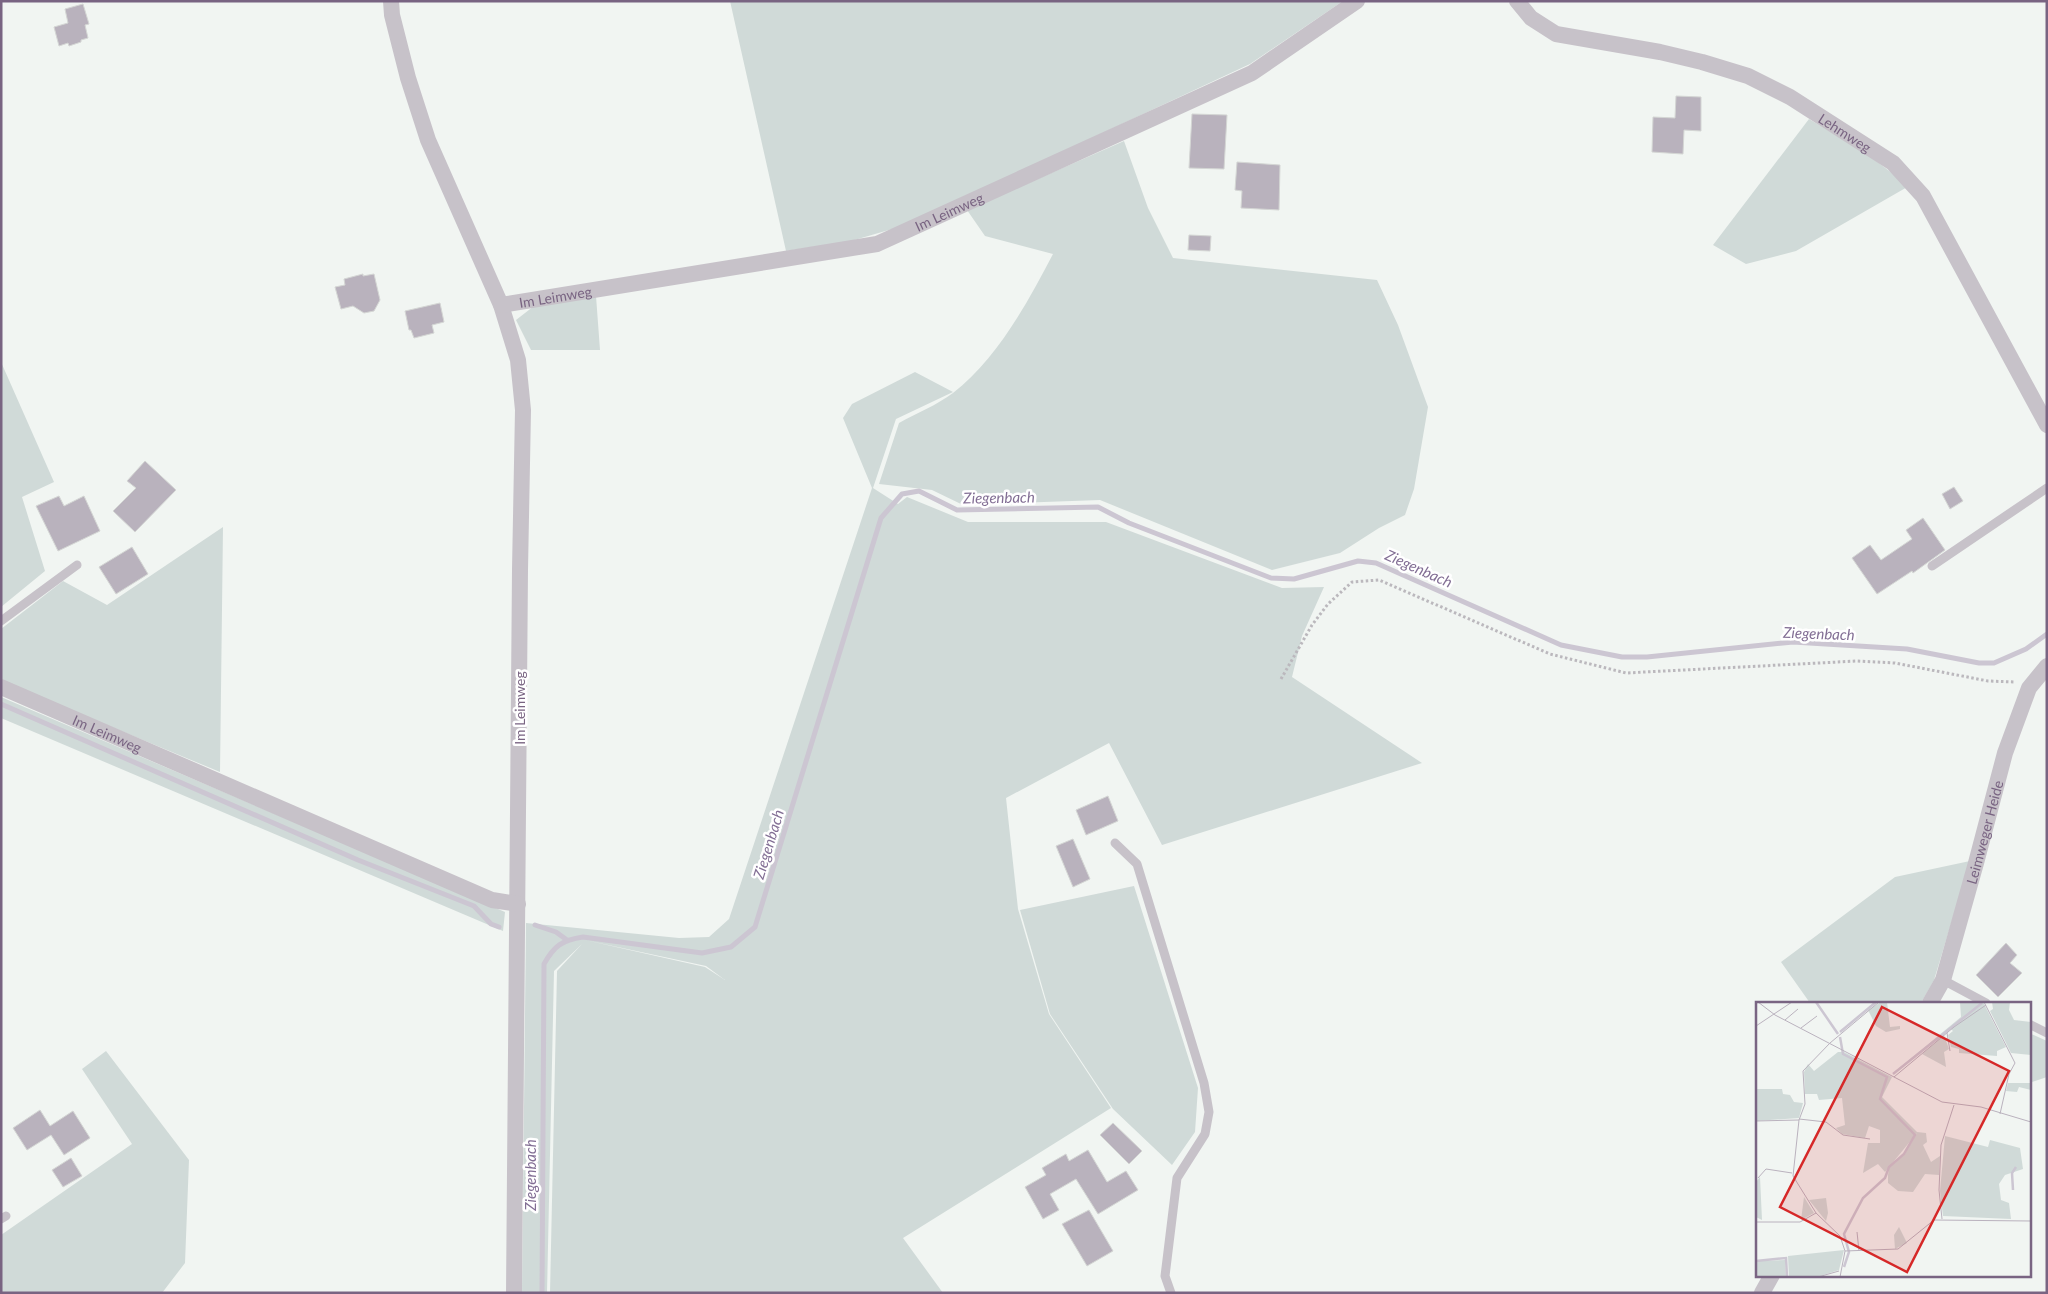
<svg xmlns="http://www.w3.org/2000/svg" width="2048" height="1294" viewBox="0 0 2048 1294" font-family="Lato,sans-serif">
  <style>
    .green { fill: #d0dad8; fill-rule: evenodd }
    .lines { fill: none; stroke-linecap: round; stroke-linejoin: round }
    .stream { stroke: #ccc6d2; stroke-width: 5 }
    .building { fill: #b9b2bd; stroke: #d4d6d4 }
    .path { stroke: #bbb8bd; stroke-width: 3; stroke-dasharray: 2.5 2.5; stroke-linecap: butt }
    .lane { stroke: #c7c2c9; stroke-width: 9 }
    .street { stroke: #c7c2c9; stroke-width: 16 }
    .labels { text-anchor: middle; dominant-baseline: central; stroke-width: 5; stroke-linejoin: round; paint-order: stroke }
    .street-label { font-size: 14px; fill: #796482; stroke: #fff }
    .water-label { font-size: 15px; font-style: italic; fill: #826e94; stroke: #fff }
    .inset-river { fill: none; stroke: #ccc6d2; stroke-width: 2.5 }
    .inset-road { fill: none; stroke: #bab2be; stroke-width: 1 }
    .view { fill: #d62828; fill-opacity: 0.15; stroke: #d62828; stroke-width: 2.5 }
    .inset-edge { fill: none; stroke: #796482; stroke-width: 2.5 }
  </style>
  <rect width="100%" height="100%" fill="#f1f5f2"/>
  <path class="green" d="M730,1H1343L1250,64L906,225L851,241L786,251Z
    M1809,119L1867,154L1909,186L1796,251L1746,264L1713,245Z
    M1124,141L1148,208L1173,258L1377,280L1398,325L1428,407L1414,489L1405,515L1379,528L1340,553L1272,570L1100,500L963,505L932,490L879,484L899,423C917,413 937,405 953,393C997,359 1028,302 1053,254L985,236L967,210Z
    M596,296L600,350H531L516,320L534,306Z
    M1,362L54,482L22,497L45,571L1,607Z
    M915,372L953,392L896,419L873,488L898,504L907,497L968,522H1106L1282,588L1324,587L1302,636L1292,677L1422,763L1162,845L1109,743L1006,798L1018,909L1049,1014L1111,1108L903,1238L943,1293H550L557,971L582,944L554,971L547,1293H522L526,923L679,938L709,937L729,919L872,488L843,418L852,404ZM585,940L706,966L725,980L705,967Z
    M223,527L220,772L1,681V629L63,581L107,605Z
    M1,697L505,912L503,931L1,718Z
    M1970,861L1934,980L1921,1003H1810L1781,962L1895,877Z
    M1134,886L1198,1088L1195,1132L1172,1165L1113,1109L1050,1014L1020,910Z
    M2029,1033L2047,1041V1077L2029,1083Z
    M106,1051L189,1160L185,1263L162,1293H1V1235L132,1144L82,1069Z"/>
  <g class="lines">
    <path class="stream" d="M1,704L358,860L474,906L491,924L499,927
      M535,925L556,932L567,940
      M542,1293L544,964C554,946 562,940 583,937L702,953L731,947L755,927L881,518L902,494L919,491L957,510L1098,507L1129,523L1271,578L1294,579L1358,561L1376,563L1561,645L1622,657H1647L1793,642L1907,649L1979,663H1994L2026,649L2047,634"/>
  </g>
  <path class="building" d="M83,4L89,24L85,25L88,38L81,40V42L69,46L68,43L59,46L54,27L68,23L65,9Z
    M1676,96L1701,97V131L1684,130L1683,154L1652,152L1653,117L1675,118Z
    M1192,114L1227,115L1224,169L1189,168Z
    M1237,162L1280,165L1279,210L1241,208L1242,191L1235,190Z
    M1189,235L1211,236L1210,251L1188,250Z
    M363,274V276L374,274L380,300L374,311L364,313L353,306L341,309L335,287L345,285L344,279Z
    M440,303L444,322L432,325L434,333L414,338L411,330H409L405,311Z
    M145,461L176,490L135,532L113,511L136,488L127,481Z
    M1954,487L1963,501L1950,509L1942,494Z
    M59,496L64,506L84,496L100,531L58,551L36,506Z
    M1923,518L1945,550L1913,573L1912,571L1877,594L1852,558L1870,545L1881,560L1912,539L1906,530Z
    M132,547L148,574L116,594L99,567Z
    M1108,796L1118,821L1086,835L1076,810Z
    M1073,839L1090,879L1073,887L1056,846Z
    M2006,943L2017,955L2010,963L2022,973L1998,997L1976,975Z
    M40,1110L50,1126L73,1111L90,1138L64,1155L51,1135L27,1150L13,1128Z
    M1113,1123L1142,1151L1129,1164L1100,1135Z
    M1088,1150L1107,1182L1126,1171L1138,1190L1098,1214L1076,1179L1050,1194L1059,1210L1043,1219L1025,1187L1046,1175L1042,1168L1066,1154L1069,1161Z
    M71,1158L82,1176L63,1187L52,1170Z
    M1089,1210L1113,1251L1087,1266L1062,1224Z"/>
  <g class="lines">
    <path class="path" d="M1281,679L1312,625L1328,604L1352,582L1379,580L1550,654L1626,673L1857,661L1895,663L1988,681L2015,682"/>
    <path class="lane" d="M1932,566L2047,488
      M1,621L77,565
      M1115,843L1137,864L1204,1083L1209,1112L1205,1134L1177,1178L1165,1276L1171,1293
      M1943,980L1986,1003
      M2029,1024L2047,1033
      M1,1219L6,1216"/>
    <g class="street">
      <path d="M391,1L392,15L408,78L428,140L501,305L518,360L523,410L520,570L514,1293"/>
      <path id="s1" d="M1517,1L1531,18L1556,34L1660,52L1702,62L1748,76L1790,97L1893,163L1923,196L2047,425"/>
      <path id="s2" d="M501,305L877,244L1252,73L1357,1"/>
      <path id="s3" d="M1,687L492,900L518,904"/>
      <path id="s4" d="M1930,1003L1943,980L1976,863L2005,753L2029,688L2047,666"/>
      <path d="M1762,1293L1772,1275"/>
    </g>
  </g>
  <g class="labels">
    <g class="street-label">
      <text stroke="none"><textPath href="#s1" startOffset="361">Lehmweg</textPath></text>
      <text stroke="none"><textPath href="#s2" startOffset="460">Im Leimweg</textPath></text>
      <text stroke="none"><textPath href="#s2" startOffset="55">Im Leimweg</textPath></text>
      <text transform="translate(519 708) rotate(-90)">Im Leimweg</text>
      <text stroke="none"><textPath href="#s3" startOffset="116">Im Leimweg</textPath></text>
      <text stroke="none"><textPath href="#s4" startOffset="180">Leimweger Heide</textPath></text>
    </g>
    <g class="water-label">
      <text transform="translate(999 497) rotate(-1)">Ziegenbach</text>
      <text transform="translate(1419 568) rotate(24)">Ziegenbach</text>
      <text transform="translate(1819 633) rotate(2)">Ziegenbach</text>
      <text transform="translate(768 844) rotate(-73)">Ziegenbach</text>
      <text transform="translate(530 1175) rotate(-90)">Ziegenbach</text>
    </g>
  </g>
  <g transform="translate(1756 1002)">
    <rect width="275" height="275" fill="#f1f5f2"/>
    <path d="M125,0H131L134,25L144,24V27L130,30L120,24L112,8ZM204,0H227L250,45L241,49V54L203,51V47L195,45L192,33L197,29L194,26L136,72L205,15ZM236,0H254L253,8L258,18L275,20V53L255,51L234,9L237,7ZM188,33L193,47L188,50L190,65L166,52ZM82,50H88L136,75L126,95L161,130L170,131L171,140L167,143L175,160L184,154L183,173L169,172L157,190L142,189L132,181V173L133,166L149,152L161,131L129,170L122,162L107,171L112,141H124V128L113,124L109,136L86,132L80,126L89,123L86,96L63,98L61,92H49L48,70L52,62L58,69ZM252,81H275V88L263,85L261,90L250,89ZM0,87H26L27,92L34,93L38,100L47,101L43,116L0,119ZM189,134L232,145L234,138L264,146L267,167L249,173L243,182L245,198L253,201L255,217L187,214L184,189ZM4,175L6,218L0,215V180ZM48,195L58,211L45,218ZM70,196L72,211L70,219L53,198ZM143,225L151,241L139,247L138,233ZM88,248L83,268L61,275H33L32,254ZM29,258L30,275H0V259Z" fill="#d0dad8"/>
    <path class="inset-river" d="M60,0L82,32M84,30L120,0M84,35L87,52L131,75L124,97L159,133L148,152L133,165L129,176L107,196L88,232L93,250L88,265M137,72L226,1M257,188L256,171L260,165M0,259L30,256L31,275"/>
    <path class="inset-road" d="M2,0L19,13L186,100L225,105L275,120M228,0L259,61L253,72L244,112M29,18L42,7M0,24L36,0M45,26L61,14M191,31L194,49M138,75L198,25L230,3M43,117L70,120L87,133L114,137M0,119L43,118M2,176L10,167L36,171M186,217L183,188L185,143L198,103M0,220H44L60,211M101,230L103,249M89,249L142,247L178,218L275,219M62,275L83,269M84,275L89,249L84,234L60,211L37,174L43,118L49,102L47,69L74,41L123,0"/>
    <path class="view" d="M126,5L253,69L151,270L24,205Z"/>
    <rect width="275" height="275" class="inset-edge"/>
  </g>
  <rect width="2048" height="1294" fill="none" stroke="#796482" stroke-width="5"/>
</svg>
